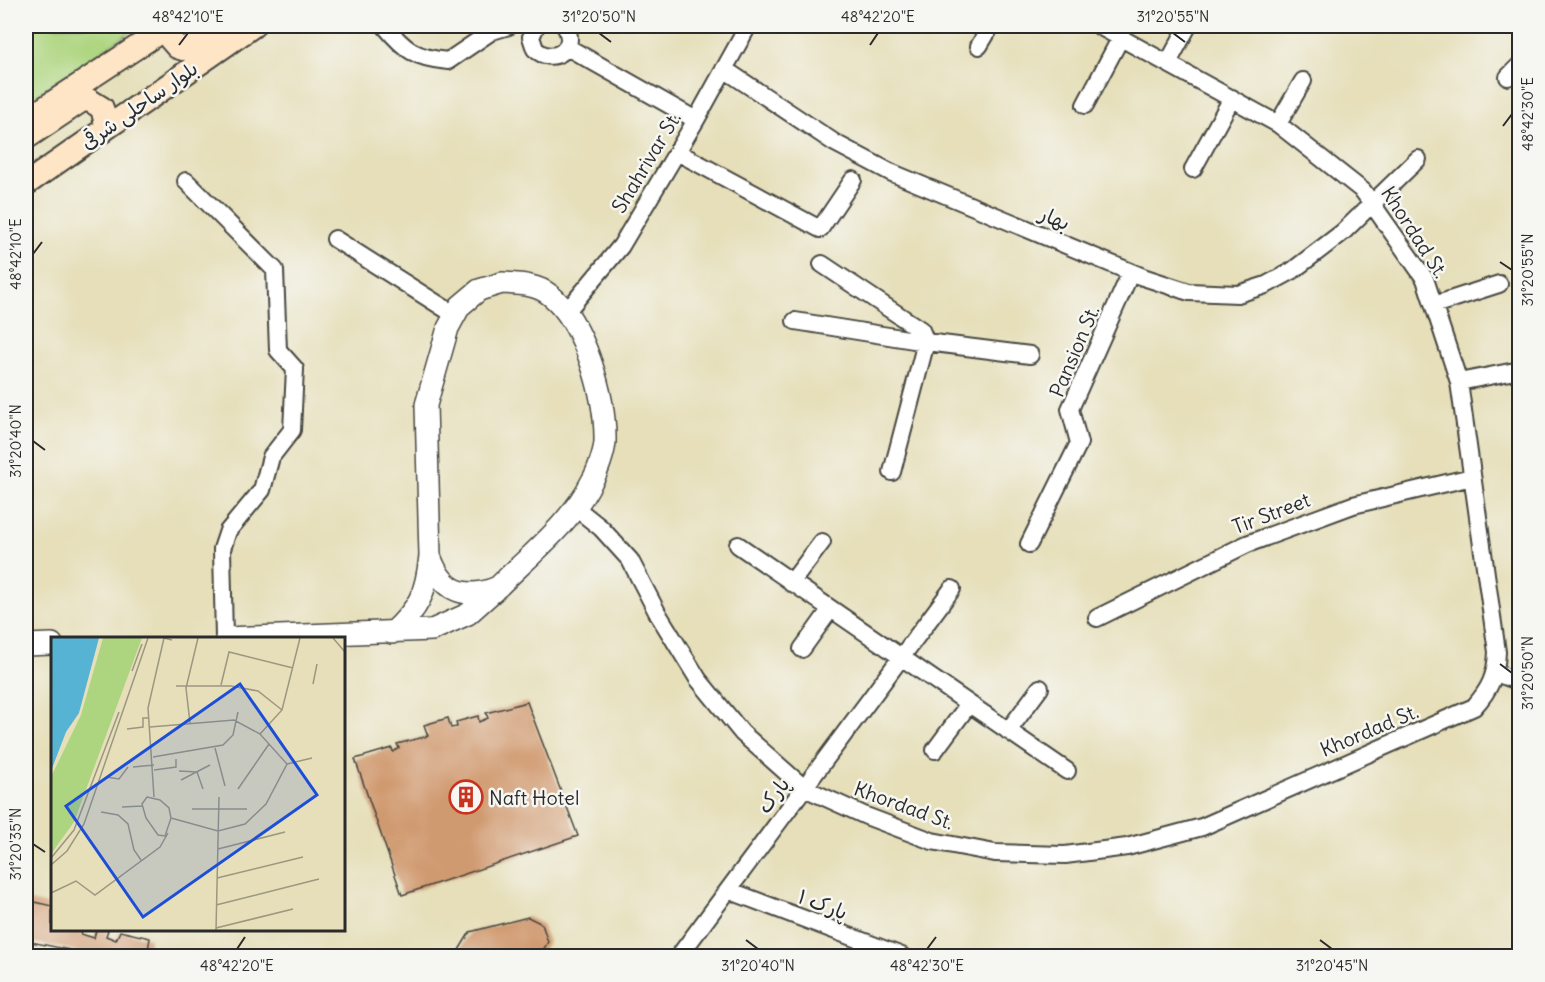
<svg xmlns="http://www.w3.org/2000/svg" width="1545" height="982" viewBox="0 0 1545 982" font-family="Delius,'Playpen Sans Arabic',sans-serif">
  <style>
    .green { fill: #add57f; stroke: #6c8055; stroke-width: 1.5 }
    .building { fill: #d09a70 }
    .lines { fill: none; stroke-linecap: round; stroke-linejoin: round }
    .minor-casing { stroke: #474640; stroke-width: 20 }
    .tertiary-casing { stroke: #474640; stroke-width: 24 }
    .secondary-casing { stroke: #474640; stroke-width: 26 }
    .minor { stroke: #fff; stroke-width: 16 }
    .tertiary { stroke: #fff; stroke-width: 21 }
    .secondary { stroke: #fde5c5; stroke-width: 22 }
    .ticks { fill: none; stroke: #2b2b2b; stroke-width: 2 }
    .labels { text-anchor: middle; dominant-baseline: central; stroke-width: 5; stroke-linejoin: round; paint-order: stroke }
    .street-label { font-size: 20px; fill: #2b2b2b; stroke: #f6f6f2 }
    .poi-label { font-size: 20px; fill: #2b2b2b; stroke: #f6f6f2; text-anchor: start }
    .inset-road { fill: none; stroke: #9b9781; stroke-width: 1.5 }
    .view { fill: #1d4ed8; fill-opacity: 0.15; stroke: #1d4ed8; stroke-width: 3 }
    .inset-edge { fill: none; stroke: #2b2b2b; stroke-width: 3 }
    .neatline { fill: none; stroke: #2b2b2b; stroke-width: 2 }
    .ticks-label { font-size: 15px; text-anchor: middle; fill: #2b2b2b }
  </style>
  <rect width="100%" height="100%" fill="#f6f6f2"/>
  <filter id="ink" filterUnits="userSpaceOnUse"><feTurbulence type="fractalNoise" baseFrequency=".0167" numOctaves="2"/><feDisplacementMap in="SourceGraphic" scale="12" xChannelSelector="R" yChannelSelector="G"/><feConvolveMatrix kernelMatrix="1 2 1 2 8 2 1 2 1" color-interpolation-filters="sRGB"/></filter>
  <filter id="wash" filterUnits="userSpaceOnUse"><feTurbulence type="fractalNoise" baseFrequency=".008" numOctaves="4" result="noise"/><feDisplacementMap in="SourceGraphic" scale="24" xChannelSelector="R" yChannelSelector="G"/><feGaussianBlur stdDeviation="1.35" result="paint"/><feColorMatrix in="noise" values="0 0 0 0 0 0 0 0 0 0 0 0 0 0 0 0 0 1.4 0 .05"/><feComposite in="paint" operator="in"/></filter>
  <g filter="url(#wash)">
    <rect width="100%" height="100%" fill="#e6dfba"/>
    <path class="green" d="M26,26H139L26,102Z"/>
    <g id="blocks">
      <path class="building" d="M527,702L578,836L402,895L355,759L392,748L393,752L399,748L397,744L428,736L424,725L448,718L451,728L457,727L456,722L478,716L479,722L488,718L486,713Z
        M26,900L52,906V930H82L81,934L94,938L96,930H108L106,936L116,940L120,931L150,938L147,956H74L75,951L26,941Z
        M528,917L542,924L548,942L540,955L460,956L459,950L470,932Z"/>
    </g>
  </g>
  <g filter="url(#ink)">
    <use href="#blocks" fill-opacity="0" stroke="#474640" stroke-width="1.5"/>
    <g class="lines">
      <defs>
        <path id="minor" d="M385,26C405,50 415,58 448,61L492,31L509,26
          M536,26L531,37L535,49C553,66 579,48 565,26
          M979,46L991,26
          M567,47L696,120
          M1168,63L1188,26
          M724,69L835,143L890,172L1143,277L1189,292L1238,294L1266,285L1292,271L1343,232L1418,159
          M1508,77L1520,65
          M1085,105L1121,37
          M1278,124L1303,81
          M677,152L820,229L853,180
          M1193,169L1232,98
          M186,181L275,270L278,350L295,369L292,430L271,457L262,490L228,531L222,549L224,638
          M335,239L455,315
          M822,264L921,330L926,342L892,472
          M1434,305L1499,284
          M567,311L621,246L696,120L748,26
          M795,321L926,342L1030,355
          M1459,382L1520,370
          M576,508L601,528L630,560L658,614L698,679L742,733L804,788L866,816L932,841L995,853L1065,855L1127,847L1202,827L1474,707C1490,689 1496,676 1497,652L1459,382L1425,279L1363,191L1278,124L1099,26
          M1029,544L1079,443L1070,409L1131,272
          M738,545L1067,771
          M791,583L822,542
          M1097,618L1247,544L1353,505L1472,477
          M802,649L830,610
          M1496,673L1520,682
          M1008,731L1040,688
          M935,750L969,704
          M728,890L902,956
          M679,956L952,589"/>
        <path id="tertiary" d="M502,283C519,284 537,284 550,295C585,322 606,399 605,442C604,453 598,471 592,481C571,523 531,554 498,587C464,601 442,591 430,556L426,405L448,328L460,306L479,290Z
          M392,633C419,608 426,594 430,556
          M226,638L432,630L468,614L495,590
          M26,645L52,644"/>
        <path id="secondary" d="M171,26L170,39L177,47L183,49L230,30
          M26,120L169,26
          M26,138L81,101L89,100L102,108L106,124L103,131
          M26,184L253,26"/>
      </defs>
      <use href="#minor" class="minor-casing"/>
      <use href="#tertiary" class="tertiary-casing"/>
      <use href="#secondary" class="secondary-casing"/>
      <use href="#minor" class="minor"/>
      <use href="#tertiary" class="tertiary"/>
      <use href="#secondary" class="secondary"/>
    </g>
  </g>
  <path class="ticks" d="M599,33L611,42M1173,33L1185,42M179,45L188,33M870,45L878,33M1503,126L1512,114M33,254L42,242M1500,262L1512,270M33,441L45,450M1500,664L1512,673M33,844L45,852M746,940L758,949M1320,940L1332,949M237,949L245,937M927,949L936,937"/>
  <defs>
    <symbol id="building-ring" viewBox="-11 -11 22 22"><circle r="9.5" fill="#f6f6f2" stroke="#c8321e" stroke-width="1.5"/><path d="M-4-6H4V6H1V3H-1V6H-4ZM-2.5-4.3h1.7v1.8h-1.7ZM.8-4.3h1.7v1.8H.8ZM-2.5-1h1.7V.8h-1.7ZM.8-1h1.7V.8H.8Z" fill="#c8321e"/></symbol>
  </defs>
  <g fill-rule="evenodd">
    <use href="#building-ring" x="447" y="778" width="38" height="38"/>
  </g>
  <g class="labels">
    <g class="street-label">
      <text transform="translate(139 105) rotate(-35)">بلوار ساحلی شرقی</text>
      <text transform="translate(646 162) rotate(-59)">Shahrivar St.</text>
      <text transform="translate(1055 218) rotate(23)">بهار</text>
      <text transform="translate(1415 232) rotate(57)">Khordad St.</text>
      <text transform="translate(1074 351) rotate(-67)">Pansion St.</text>
      <text transform="translate(1271 513) rotate(-21)">Tir Street</text>
      <text transform="translate(1369 730) rotate(-23)">Khordad St.</text>
      <text transform="translate(773 795) rotate(-53)">پارک</text>
      <text transform="translate(904 805) rotate(20)">Khordad St.</text>
      <text transform="translate(823 904) rotate(21)">پارک ۱</text>
    </g>
    <g class="poi-label">
      <text x="489" y="797">Naft Hotel</text>
    </g>
  </g>
  <g transform="translate(51 637)">
    <rect width="294" height="294" fill="#e6dfba"/>
    <path d="M52,1H91L23,185L0,217V140L30,78Z" fill="#add57f"/>
    <path d="M0,1H48L28,76L15,95L0,134Z" fill="#56b3d4"/>
    <path class="inset-road" d="M282,1L294,15M81,34L91,7M262,47L266,27M170,48L178,15L242,31M125,49H180L207,54L231,73M139,86L135,51L147,1M99,90L183,83L209,97L236,127L215,167L194,187L167,194L120,181M76,92L92,90V81H98M209,97L231,73L249,1M164,111L174,149M102,120L172,108L182,98L187,75M236,127L261,121M82,130L103,128M103,133L125,130V122M128,134L146,135L152,152M55,140L68,142L77,130M130,143L159,128M187,152L218,107M96,160L109,163L118,171L120,181L114,199L107,198L95,181L91,167ZM103,160L97,71L113,1L121,3M71,170L91,169M141,172H196M50,175L67,178L77,187L83,213L90,223M167,212L234,195M0,221L23,193L68,75M0,228L16,214L33,187L97,1M166,241L252,220M0,256L25,244L44,258L109,210L117,196M165,268L268,242M165,291L242,272M165,293L168,160"/>
    <path class="view" d="M189,47L266,158L92,280L15,169Z"/>
    <rect width="294" height="294" class="inset-edge"/>
  </g>
  <rect width="1545" height="982" fill="none" stroke="#f6f6f2" stroke-width="66"/>
  <rect x="33" y="33" width="1479" height="916" class="neatline"/>
  <g class="ticks-label">
    <text x="188" y="22">48°42'10"E</text>
    <text x="599" y="22">31°20'50"N</text>
    <text x="878" y="22">48°42'20"E</text>
    <text x="1173" y="22">31°20'55"N</text>
    <text transform="translate(1528 114) rotate(-90)" y="5">48°42'30"E</text>
    <text transform="translate(16 254) rotate(-90)" y="5">48°42'10"E</text>
    <text transform="translate(1528 270) rotate(-90)" y="5">31°20'55"N</text>
    <text transform="translate(16 441) rotate(-90)" y="5">31°20'40"N</text>
    <text transform="translate(1528 673) rotate(-90)" y="5">31°20'50"N</text>
    <text transform="translate(16 844) rotate(-90)" y="5">31°20'35"N</text>
    <text x="237" y="971">48°42'20"E</text>
    <text x="758" y="971">31°20'40"N</text>
    <text x="927" y="971">48°42'30"E</text>
    <text x="1332" y="971">31°20'45"N</text>
  </g>
</svg>
